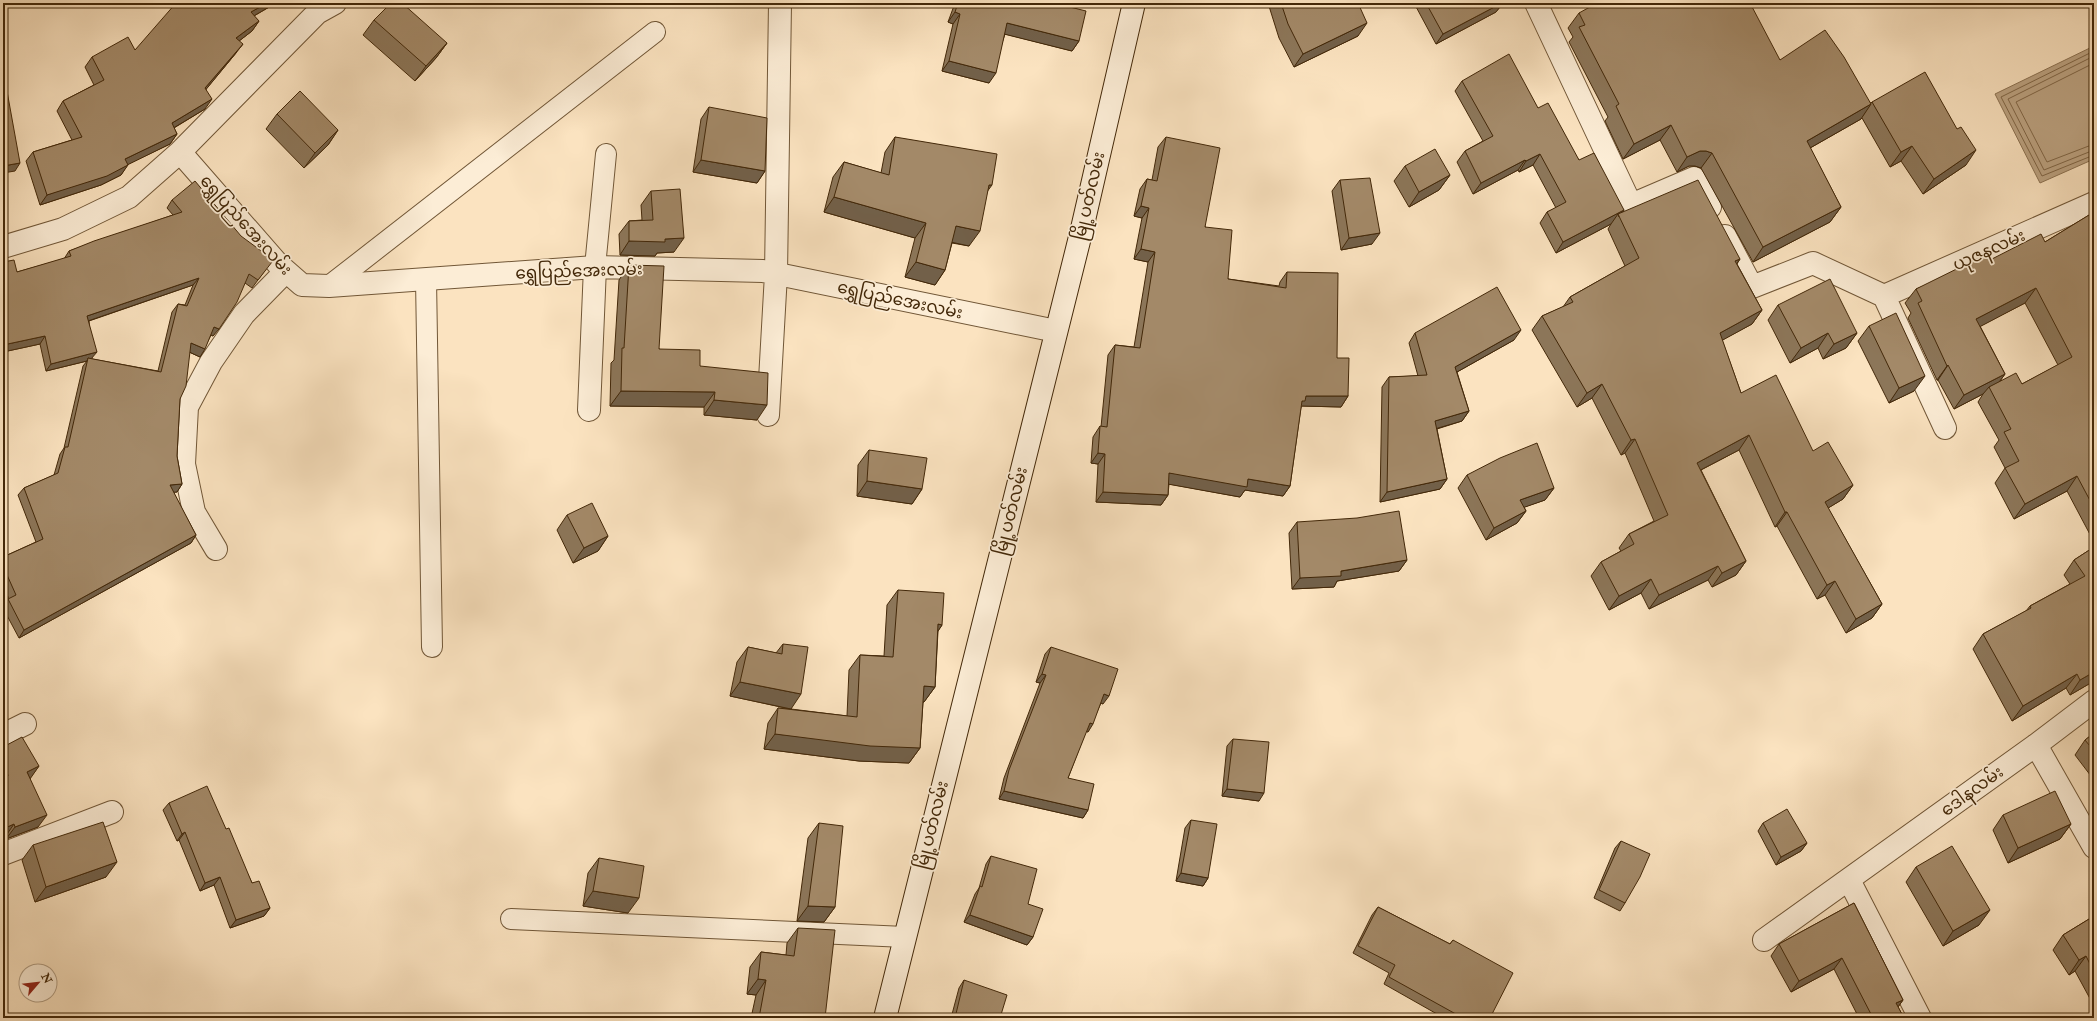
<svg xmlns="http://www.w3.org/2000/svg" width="2097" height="1021" viewBox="0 0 2097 1021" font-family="'IM FELL Double Pica','Noto Sans Myanmar',serif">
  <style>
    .water { fill: #bca382; stroke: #8c7252 }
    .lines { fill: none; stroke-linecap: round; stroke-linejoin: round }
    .shore { stroke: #806646; stroke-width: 1 }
    .service-casing { stroke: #715737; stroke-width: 22 }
    .minor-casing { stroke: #715737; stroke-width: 24 }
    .secondary-casing { stroke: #432809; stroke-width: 24 }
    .service { stroke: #fcedd6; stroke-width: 20 }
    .minor { stroke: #fcedd6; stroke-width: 22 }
    .secondary { stroke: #fcedd6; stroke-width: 22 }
    .wall { fill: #8c7659; stroke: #432809; fill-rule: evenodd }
    .shaded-wall { fill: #726049; stroke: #432809 }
    .building { fill: #a38968; stroke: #432809 }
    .labels { text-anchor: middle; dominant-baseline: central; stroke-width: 3.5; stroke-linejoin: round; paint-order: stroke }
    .street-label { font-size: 17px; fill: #432809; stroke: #fcedd6 }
  </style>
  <rect width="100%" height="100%" fill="#fbe3c0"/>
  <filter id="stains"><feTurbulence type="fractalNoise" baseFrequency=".005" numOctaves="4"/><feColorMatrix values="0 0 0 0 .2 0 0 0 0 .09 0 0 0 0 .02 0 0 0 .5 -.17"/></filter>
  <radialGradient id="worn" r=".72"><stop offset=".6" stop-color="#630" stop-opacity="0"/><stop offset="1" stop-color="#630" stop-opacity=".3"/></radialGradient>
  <path class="water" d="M2094,46V159L2040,183L1995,94Z"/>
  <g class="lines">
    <path class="shore" d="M2094,51L2001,97L2042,176L2094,155
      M2094,56L2008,99L2044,170L2094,150
      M2094,63L2016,102L2047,162L2094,144"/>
    <defs>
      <path id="service" d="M595,267L606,154
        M426,279L432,647
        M329,286L655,32
        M511,919L905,937"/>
      <path id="minor" d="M1536,3L1631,205L1694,178L1710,207
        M180,152L278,264L302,285L329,286L595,267L763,271L1056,331
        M1725,236L1752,287L1813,263L1884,296L1945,428
        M3,247L63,229L129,197L180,152L317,13L335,3
        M1884,296L2094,203
        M589,410L595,267
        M768,415L776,274L780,3
        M216,549L194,512L184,464L187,407L211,362L244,314L286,271
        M3,735L25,724
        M2036,745L2094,847
        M3,854L112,812
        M1849,880L1920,1018
        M1764,940L2036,745L2094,701"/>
      <path id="secondary" d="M885,1018L1081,233L1134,3"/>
    </defs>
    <use href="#service" class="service-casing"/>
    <use href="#minor" class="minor-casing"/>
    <use href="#secondary" class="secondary-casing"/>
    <use href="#service" class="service"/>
    <use href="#minor" class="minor"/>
    <use href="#secondary" class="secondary"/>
  </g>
  <path class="wall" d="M203,3H276L254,16L259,21L252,31L239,41L236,53L206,89L205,109L174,128L177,134L170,144L128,164L121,175L101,185L40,205L26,161L33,152L72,140L57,111L63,101L94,85L85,67L92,57L135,50Z
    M955,3H1054L1079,41L1072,51L1005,34L989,83L942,71L953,24L948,22Z
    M1268,3H1358V36L1294,67L1279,38Z
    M1414,3H1503L1496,12L1436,44Z
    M1579,13L1780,60L1871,103L1872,102L1966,165L1923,194L1901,161L1890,167L1862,118L1861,119L1810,148L1841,207L1830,222L1753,262L1701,168L1695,166H1689L1677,172L1660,140L1623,159L1605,121L1608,117L1569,42L1573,37L1568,28Z
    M374,20L447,43L436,58L415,81L363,35Z
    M1462,81L1538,108L1579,160L1624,210L1623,212L1740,259L1737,264L1762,310L1752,324L1722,340L1741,393L1813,451L1853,485L1843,499L1828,508L1882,604L1872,618L1846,633L1825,595L1817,599L1777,526L1775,527L1739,450L1701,470L1746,561L1736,575L1712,587L1708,580L1649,609L1641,593L1609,610L1591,576L1601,562L1621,551L1619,548L1629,534L1654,521L1625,453L1621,455L1592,398L1577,407L1532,330L1542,316L1563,307L1570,297L1625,266L1608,229L1611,224L1556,253L1540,223L1547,212L1556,208L1533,165L1519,172L1518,170L1473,194L1457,162L1465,151L1483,141L1455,91Z
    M709,107L765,171L757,183L693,172L701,119Z
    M277,114L338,130L328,145L304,168L266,129Z
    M895,137L987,191L969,246L952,243L945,270L935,285L905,277L915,238L824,212L833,177L844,162L881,173L885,152Z
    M1166,137L1228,279L1279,286L1280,282L1287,272L1337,358L1348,396L1341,407L1302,406L1301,407L1290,486L1283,496L1245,490L1240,497L1169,484L1168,495L1161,505L1096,502L1098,464L1091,463L1093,437L1100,426L1101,427L1108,355L1115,345L1134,347L1148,262L1134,259L1142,218L1134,216L1140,189L1147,179L1152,180L1158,147Z
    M1405,166L1450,175L1439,190L1409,207L1394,181Z
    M1340,180L1372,244L1341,250L1332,191Z
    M651,191L674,252L657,253L655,256L620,255L619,234L629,221L642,220L641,205Z
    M172,200L266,269L252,288L245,283L213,336L211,335L200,357L189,352L180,399L177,456L182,484L177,492H173L196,535L191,543L19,638L3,608V606L9,599L3,586V557L36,542L18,495L24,488L54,475L60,454L64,448L83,366L87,361L46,371L40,344L3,352L17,272L64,259L69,251L173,215L167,208ZM193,285L185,305L178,304L172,312L158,371L92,359L89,321Z
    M2094,212V542L2067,491L2014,519L1995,483L2005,468L1994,447L1999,440L1978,402L1983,394L1954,409L1938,380H1937L1908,318L1911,313L1905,303L1916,289L1990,260L2045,242ZM2025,303L2058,365L2022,384L2000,381L2005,374L1980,326Z
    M629,265L659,349L700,366L757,420L704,415V407L610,406L611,363L614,360L619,280Z
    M1778,305L1857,333L1846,348L1823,359L1818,348L1790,363L1768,320Z
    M1869,326L1914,391L1889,403L1858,341Z
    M1415,333L1514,340L1457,372L1469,411L1462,421L1437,429L1447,479L1440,489L1380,502L1382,387L1389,377L1418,376L1409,343Z
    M869,450L922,489L912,504L857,496L858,465Z
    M1467,475L1554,488L1545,500L1524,507L1526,511L1517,523L1486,540L1458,488Z
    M567,515L608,536L598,551L573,563L557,530Z
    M1297,522L1407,560L1399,571L1337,581L1334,587L1292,589L1289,533Z
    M2094,547V681L2070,695L2066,688L2012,721L1973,649L1983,634L2026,611L2030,606L2070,584L2064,575L2074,560Z
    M898,590L942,625L938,631L935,687L924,702H923L920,748L909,763L859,761L764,749L768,723L778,708L790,709L730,696L737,662L748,647L776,653L783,644L791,709L847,716L849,670L860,655L884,656L887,605Z
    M1051,647L1103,704L1101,703L1088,732L1086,731L1068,778L1088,810L1083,818L999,799L1004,778L1040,683L1036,682L1045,654Z
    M2094,733V780L2075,755L2085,740Z
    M1233,739L1259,801L1222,796L1227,746Z
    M3,747L39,766L30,778L38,827L6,839L5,837L3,838Z
    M169,803L226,829L252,883L270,908L264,916L230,928L214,885L200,891L179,840L177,841L163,810Z
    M2003,815L2071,824L2060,839L2008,863L1993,830Z
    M1191,820L1208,878L1203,886L1176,881L1185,828Z
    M819,823L835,907L824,922L797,921L808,838Z
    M1763,823L1807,843L1801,851L1776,865L1758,831Z
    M1621,841L1625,903L1620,911L1594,898L1615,848Z
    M33,845L106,877L35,902L22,860Z
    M991,856L1028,904L1033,937L1027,945L964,922L975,894L979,888L986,864Z
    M599,858L628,913L583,906L588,873Z
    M1916,867L1979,925L1943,946L1906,882Z
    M1854,903L1903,1000L1898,1007L1904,1018H1859L1834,969L1791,992L1771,956L1779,944Z
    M1378,907L1450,944L1453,940L1490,1018H1444L1384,984L1389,973L1353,953L1372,915Z
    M2094,916V1006L2075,971L2069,975L2053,950L2063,935Z
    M798,928L825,1018H751L756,995L747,994L750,967L761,952L786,955L787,943Z
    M964,980L1000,1018H951L959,988Z"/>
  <path class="shaded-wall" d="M267,3H276L245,21L251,12Z
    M1502,3H1503L1496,12L1436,44L1443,34Z
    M955,12L960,14L953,24L948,22Z
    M259,21L252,31L230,48L236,38Z
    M1007,23L1079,41L1072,51L1000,33Z
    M1367,23L1358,36L1294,67L1303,54Z
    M447,43L436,58L415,81L426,66Z
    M243,44L236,53L199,98L205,88Z
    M949,61L996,73L989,83L942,71Z
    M212,99L205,109L165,133L172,123Z
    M1871,104L1861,119L1796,156L1807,141Z
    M1671,125L1660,140L1623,159L1634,144Z
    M338,130L328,145L304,168L315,153Z
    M177,134L170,144L119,169L125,159Z
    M1912,146L1901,161L1890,167L1901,152Z
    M1976,150L1966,165L1923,194L1934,179Z
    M1700,151H1706L1712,153L1701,168L1695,166H1689L1677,172L1687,157Z
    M1540,154L1533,165L1519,172L1526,161Z
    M701,160L765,171L757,183L693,172Z
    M1525,160L1518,170L1473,194L1481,183Z
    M20,163L15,171L3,173V166Z
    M128,165L121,175L101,185L40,205L47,195Z
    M1450,175L1439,190L1409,207L1419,192Z
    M989,185H992L981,200Z
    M834,197L926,223L915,238L824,212Z
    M1141,206L1149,208L1142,218L1134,216Z
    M1841,207L1830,222L1753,262L1763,247Z
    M1624,210L1619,217L1618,214L1611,224L1556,253L1563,242Z
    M956,226L980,231L969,246L946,241Z
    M1380,233L1372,244L1341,250L1349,238Z
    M684,238L674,252L657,253L655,256L620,255L629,241Z
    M1141,249L1155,252L1148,262L1134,259Z
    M1740,259L1730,273L1735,261Z
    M916,262L945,270L935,285L905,277Z
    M199,278L193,285L82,323L87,316Z
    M2036,288L2025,303L1966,334L1976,319Z
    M1762,310L1752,324L1710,347L1720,333Z
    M214,327L219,329L213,336L209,334Z
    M1521,330L1514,340L1448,377L1455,367Z
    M1828,333L1818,348L1790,363L1801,348Z
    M1857,333L1846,348L1823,359L1834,344Z
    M45,336L40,344L3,352V345Z
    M191,343L205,349L200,357L185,350Z
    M97,352L91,359L88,358L87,361L46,371L51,364Z
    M1948,365L1938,380H1937L1947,366Z
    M2005,374L1994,389L1989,387L1983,394L1954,409L1964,395Z
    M1925,376L1914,391L1889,403L1899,388Z
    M1602,384L1592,398L1577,407L1587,393Z
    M621,391L715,392L704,407L610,406Z
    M1306,396H1348L1341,407L1302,406L1298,411H1295Z
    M714,400L767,405L757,420L704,415Z
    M1469,411L1462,421L1428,431L1435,421Z
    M1749,435L1739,450L1687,477L1697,463Z
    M1635,439L1625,453L1621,455L1631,440Z
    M1098,453L1105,454L1098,464L1091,463Z
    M1169,473L1248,479L1290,486L1283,496L1245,490L1240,497L1162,483Z
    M2077,476L2067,491L2014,519L2025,504Z
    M1447,479L1440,489L1380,502L1387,492Z
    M867,481L922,489L912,504L857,496Z
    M182,484L177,492L164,493L170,485Z
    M1853,485L1843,499L1815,516L1825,502Z
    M1554,488L1545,500L1511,512L1520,500Z
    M1103,492L1168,495L1161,505L1096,502Z
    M1526,511L1517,523L1486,540L1494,528Z
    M1785,512H1787L1777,526L1775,527Z
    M196,535L191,543L19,638L24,630Z
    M608,536L598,551L573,563L584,548Z
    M1407,560L1399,571L1337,581L1334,587L1292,589L1300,578Z
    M1746,561L1736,575L1712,587L1722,573Z
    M1718,566L1708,580L1649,609L1659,595Z
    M1651,579L1641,593L1609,610L1619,596Z
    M1835,581L1825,595L1817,599L1827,585Z
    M1882,604L1872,618L1846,633L1856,619Z
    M938,624L942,625L932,640Z
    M2094,672V681L2070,695L2080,680Z
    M1042,674L1046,675L1040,683L1036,682Z
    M2077,674L2066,688L2012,721L2023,706Z
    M740,682L801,694L791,709L730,696Z
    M924,686L935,687L924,702L914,701Z
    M1104,694L1109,696L1103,704L1099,702Z
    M1090,723L1093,724L1088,732L1084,731Z
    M775,734L920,748L909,763L859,761L764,749Z
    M39,766L30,779L27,772Z
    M1227,789L1264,793L1259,801L1222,796Z
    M1004,791L1088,810L1083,818L999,799Z
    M47,815L38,827L6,839L15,827Z
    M14,824L5,837L3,838V829Z
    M2071,824L2060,839L2008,863L2018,848Z
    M185,832L179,840L177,841L182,834Z
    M1807,843L1801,851L1776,865L1781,857Z
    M117,862L106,877L35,902L46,887Z
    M1181,873L1208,878L1203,886L1176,881Z
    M220,877L214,885L200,891L205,883Z
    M593,891L639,898L628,913L583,906Z
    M808,906L835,907L824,922L797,921Z
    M270,908L264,916L230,928L236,920Z
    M1990,910L1979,925L1943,946L1953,931Z
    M970,915L1033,937L1027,945L964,922Z
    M2086,956L2075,971L2069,975L2079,960Z
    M1842,958L1834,969L1791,992L1799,981Z
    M758,979L766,980L756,995L747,994Z
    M1903,1000L1895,1011L1896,1003Z"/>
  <path class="building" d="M176,3H195L199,6L203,3H267L251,12L259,21L236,38L243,44L205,88L212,99L172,123L177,134L125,159L128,165L107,176L47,195L33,152L82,137L63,101L104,80L92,57L128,37L135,50Z
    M391,3H402L447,43L426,66L374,20Z
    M958,3H1054L1086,11L1079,41L1007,23L996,73L949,61L960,14L955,12Z
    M1281,3H1358L1367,23L1303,54L1288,24Z
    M1426,3H1502L1443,34Z
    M1597,3H1750L1780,60L1825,30L1844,57L1871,104L1807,141L1841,207L1763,247L1712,153L1706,151H1700L1687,157L1671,125L1634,144L1616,106L1619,104L1579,27L1585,25L1579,13Z
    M1509,54L1538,108L1548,103L1579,160L1594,153L1624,210L1563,242L1547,212L1566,202L1540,154L1526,161L1525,160L1481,183L1465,151L1493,136L1462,81Z
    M1925,72L1957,129L1961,127L1976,150L1934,179L1912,146L1901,152L1872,102Z
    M5,80L20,163L3,166V81Z
    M300,91L338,130L315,153L277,114Z
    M709,107L767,118L765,171L701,160Z
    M895,137L997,154L992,185H989L980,231L956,226L945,270L916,262L926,223L834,197L844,162L889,175Z
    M1166,137L1220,148L1205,227L1232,230L1228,279L1286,288L1287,272L1338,273L1337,358H1349L1348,396H1306L1305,401H1302L1290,486L1248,479L1247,487L1169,473L1168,495L1103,492L1105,454L1098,453L1100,426L1107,427L1115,345L1140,348L1155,252L1141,249L1149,208L1141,206L1147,179L1157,181Z
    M1435,149L1450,175L1419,192L1405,166Z
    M1370,178L1380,233L1349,238L1340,180Z
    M1698,180L1740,259L1735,261L1762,310L1720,333L1741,393L1776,375L1813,451L1828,442L1853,485L1825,502L1882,604L1856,619L1835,581L1827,585L1787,512H1785L1749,435L1697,463L1746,561L1722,573L1718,566L1659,595L1651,579L1619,596L1601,562L1634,544L1629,534L1668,515L1635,439L1631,440L1602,384L1587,393L1542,316L1573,302L1570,297L1639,258L1618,214Z
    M195,181L241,236L264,253L272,262L258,280L249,274L237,302L219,329L214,327L205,349L191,343L186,386L180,399L177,456L182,484L170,485L196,535L24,630L8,599L16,595L3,566V557L43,539L24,488L58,473L65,447H68L88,358L161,372L178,304L187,306L199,278L87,316L97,352L51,364L45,336L3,345V262L14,260L17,272L71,256L69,251L94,241L182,212L172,200Z
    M680,189L684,238L665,239V242L629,241V221L653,220L651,191Z
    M2094,212V508L2077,476L2025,504L2005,468L2019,461L2004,432L2011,429L1989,387L2016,373L2022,384L2072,357L2036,288L1976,319L2005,374L1964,395L1948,365L1947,366L1918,303L1922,301L1916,289L1987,254L1990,260L2041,234L2045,242Z
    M629,265L664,266L659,349L700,350V366L768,373L767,405L714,400L715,392L621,391L622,348H624Z
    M1830,279L1857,333L1834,344L1828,333L1801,348L1778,305Z
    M1497,287L1521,330L1455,367L1469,411L1435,421L1447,479L1387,492L1389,377L1427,375L1415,333Z
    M1896,313L1925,376L1899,388L1869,326Z
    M1537,443L1554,488L1520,500L1526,511L1494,528L1467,475L1500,458Z
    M869,450L927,458L922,489L867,481Z
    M592,503L608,536L584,548L567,515Z
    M1399,511L1407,560L1341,571V576L1300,578L1297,522L1357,518Z
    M2094,547V672L2080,680L2077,674L2023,706L1983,634L2031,608L2030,606L2085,576L2074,560Z
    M898,590L944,593L942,625L938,624L935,687L924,686L920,748L870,746L775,734L778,708L857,717L860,655L893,657Z
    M783,644L808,647L801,694L740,682L748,647L782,654Z
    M1051,647L1118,669L1109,696L1104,694L1093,724L1090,723L1068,778L1094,784L1088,810L1004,791L1009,770L1046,675L1042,674Z
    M2094,733V751L2085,740Z
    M22,737L39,766L27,772L47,815L15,827L14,824L3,829V779L8,776L6,766L3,760V747Z
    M1233,739L1269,742L1264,793L1227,789Z
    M207,786L226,829L229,828L252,883L259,881L270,908L236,920L220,877L205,883L185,832L182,834L169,803Z
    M2055,791L2071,824L2018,848L2003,815Z
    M1787,809L1807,843L1781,857L1763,823Z
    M1191,820L1217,824L1208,878L1181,873Z
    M103,822L117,862L46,887L33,845Z
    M819,823L843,826L835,907L808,906Z
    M1621,841L1650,854L1640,877L1625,903L1599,890Z
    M1952,846L1990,910L1953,931L1916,867Z
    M991,856L1037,869L1028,904L1043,909L1033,937L970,915L980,886L982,887Z
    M599,858L644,866L639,898L593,891Z
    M1854,903L1903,1000L1896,1003L1904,1018H1873L1842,958L1799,981L1779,944Z
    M1378,907L1450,944L1453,940L1513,973L1490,1018H1463L1389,977L1395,965L1358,946Z
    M2094,916V972L2086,956L2079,960L2063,935Z
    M798,928L835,930L825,1018H759L766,980L758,979L761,952L794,956Z
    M964,980L1007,995L1000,1018H955Z"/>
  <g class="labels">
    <g class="street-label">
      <text transform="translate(1089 196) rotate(-77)">မြို့ပတ်လမ်း</text>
      <text transform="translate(246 225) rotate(48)">ရွှေပြည်အေးလမ်း</text>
      <text transform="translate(1989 250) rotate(-24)">ယုဇနလမ်း</text>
      <text transform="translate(579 271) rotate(-2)">ရွှေပြည်အေးလမ်း</text>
      <text transform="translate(900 300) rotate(12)">ရွှေပြည်အေးလမ်း</text>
      <text transform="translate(1011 511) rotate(-76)">မြို့ပတ်လမ်း</text>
      <text transform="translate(1972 791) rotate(-36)">ဒေါနလမ်း</text>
      <text transform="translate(932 825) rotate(-76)">မြို့ပတ်လမ်း</text>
    </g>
  </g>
  <rect width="2097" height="1021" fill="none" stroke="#fbe3c0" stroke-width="16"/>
  <rect x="4" y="4" width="2089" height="1013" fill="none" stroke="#432809" stroke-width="2"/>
  <rect x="8" y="8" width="2081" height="1005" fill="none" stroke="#432809"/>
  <g transform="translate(38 983) rotate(62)"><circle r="19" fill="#fcedd6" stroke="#b29e84"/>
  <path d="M0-3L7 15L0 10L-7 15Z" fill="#8f2418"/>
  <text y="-6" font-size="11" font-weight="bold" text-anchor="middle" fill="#432809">N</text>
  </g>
  <rect width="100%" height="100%" filter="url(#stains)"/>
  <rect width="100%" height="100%" fill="url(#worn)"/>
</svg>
